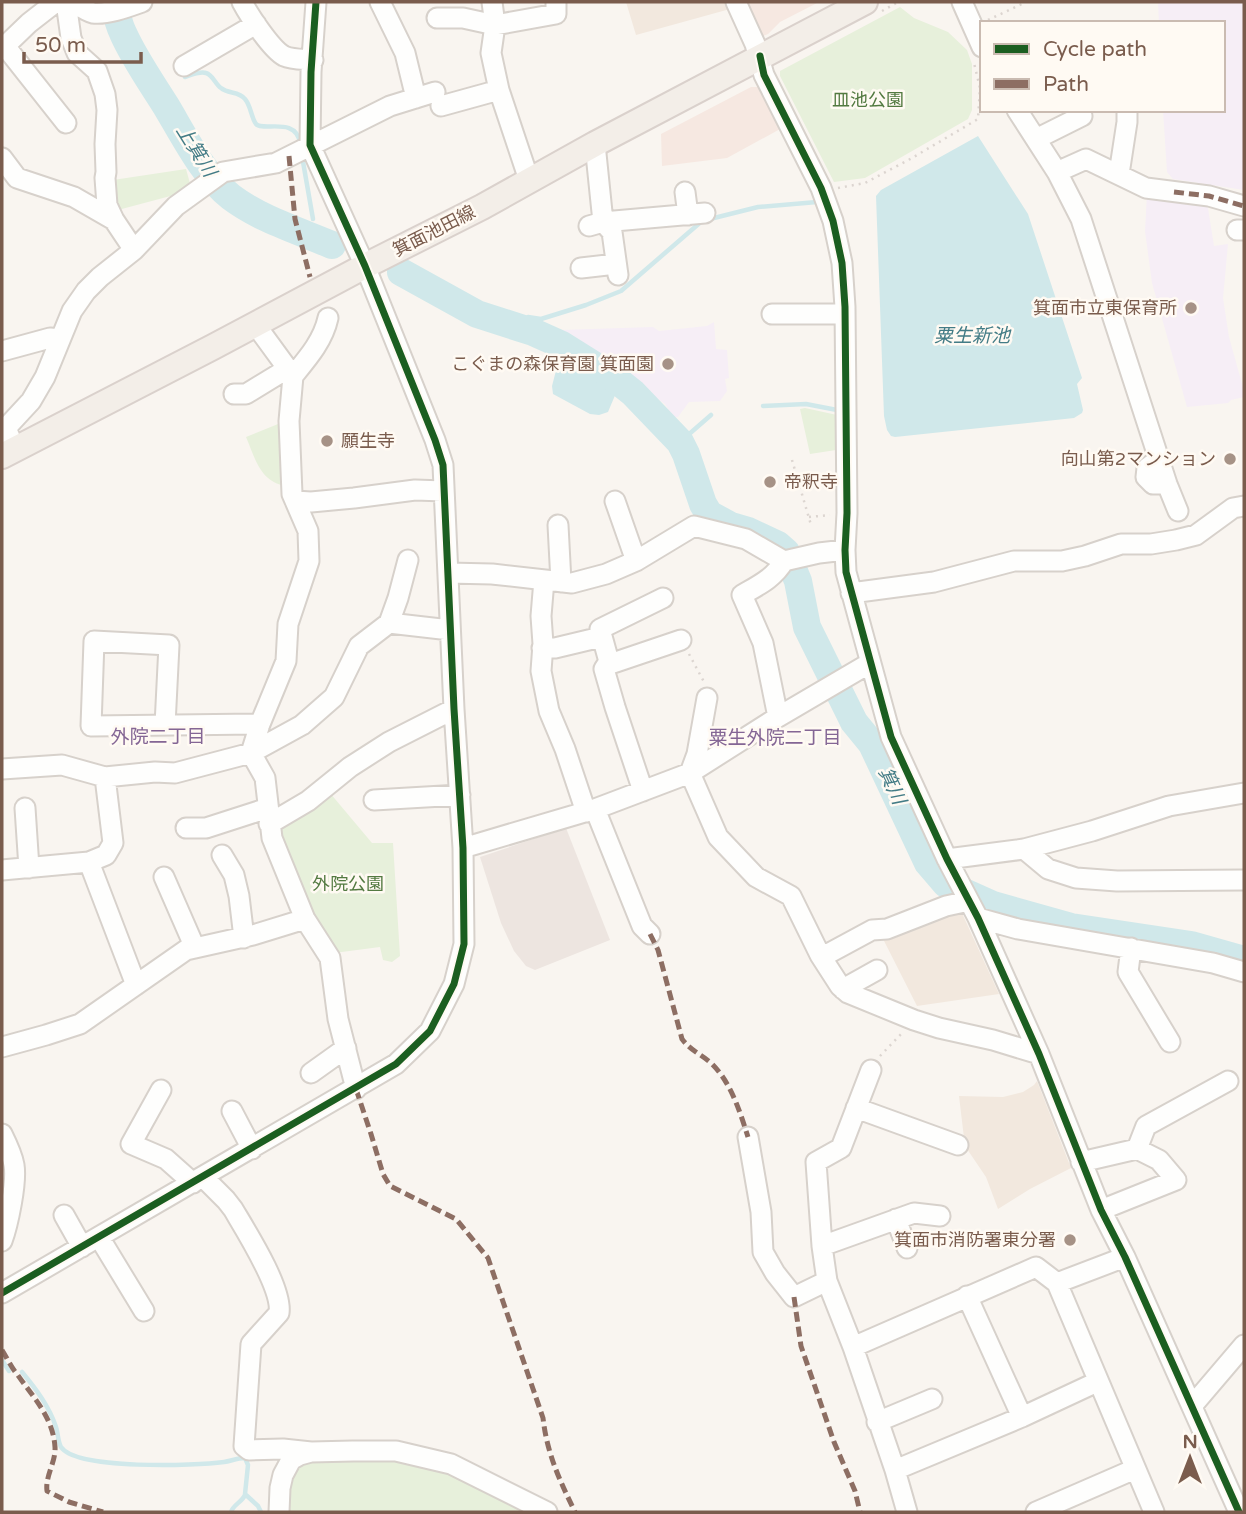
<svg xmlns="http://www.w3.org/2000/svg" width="1246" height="1514" viewBox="0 0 1246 1514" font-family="'Varela Round','Noto Sans JP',sans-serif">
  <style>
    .residential { fill: #f2e8de }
    .commercial { fill: #f6e8e1 }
    .industrial { fill: #ede5e0 }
    .education { fill: #f6eef6 }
    .green { fill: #e7f0db }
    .water { fill: #d0e8ea }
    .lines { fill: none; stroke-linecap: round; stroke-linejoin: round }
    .stream { stroke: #d0e8ea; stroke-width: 4.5 }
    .river { stroke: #d0e8ea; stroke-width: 28 }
    .minor-casing { stroke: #d7d1cb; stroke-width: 23 }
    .major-casing { stroke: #dad1cc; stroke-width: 28 }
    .path { stroke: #dcd5d0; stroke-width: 2.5; stroke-dasharray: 2 5; stroke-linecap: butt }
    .minor { stroke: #fefefd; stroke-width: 19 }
    .major { stroke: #f3eee8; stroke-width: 24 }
    .quiet { stroke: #8d6e63; stroke-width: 5; stroke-dasharray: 10 5; stroke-linecap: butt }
    .cycleway-casing { stroke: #fffaf3; stroke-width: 11 }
    .cycleway { stroke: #1b5e20; stroke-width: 7 }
    .poi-dot { fill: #a69286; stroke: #fffaf3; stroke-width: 2.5 }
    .labels { text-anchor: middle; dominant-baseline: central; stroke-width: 5; stroke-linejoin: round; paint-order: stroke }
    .park-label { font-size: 18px; fill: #537a41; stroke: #fffaf3 }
    .street-label { font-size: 18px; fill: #7a5c4d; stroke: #fffaf3 }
    .poi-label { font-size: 18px; fill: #7a5c4d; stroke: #fffaf3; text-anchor: end }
    .water-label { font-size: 19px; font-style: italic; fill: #437c86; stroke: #fffaf3 }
    .neighbourhood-label { font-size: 19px; fill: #846695; stroke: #fffaf3 }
  </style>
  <rect width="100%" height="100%" fill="#f9f5f0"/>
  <path class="residential" d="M626,2H727L730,9L636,35Z
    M961,911L999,994L917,1006L880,933Z
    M1037,1081L1071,1168L1030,1189L998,1209L986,1177L967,1149L964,1138L959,1096L1003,1097L1023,1092L1034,1085Z"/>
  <path class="commercial" d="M745,2H819L780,22L768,34L761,37Z
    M751,87H761L782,128L727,158L662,166L661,134Z"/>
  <path class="industrial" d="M566,828L610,940L535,970L526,966L514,951L501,923L480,857Z"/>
  <path class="education" d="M1158,2H1244V190L1173,179L1167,172L1163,110H1223V23H1159Z
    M1147,194L1207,202L1214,246L1228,244L1223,298L1229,337L1244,391V397L1231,400L1228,403L1187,407L1152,283L1145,231Z
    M714,322L716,349L727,350L729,378L725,379L727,391L720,401L689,402L678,417H673L665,404L560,330L653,327L659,331L707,326Z"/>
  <path class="green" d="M900,7L914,18L948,32L967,50L972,64V110L968,119L865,178L834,182L780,76V71Z
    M186,169L191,187L178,194L118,210L112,190L113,180Z
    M805,408L837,415L836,450L810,454L800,409Z
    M283,422L286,486C260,482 255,458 246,437Z
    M330,793L372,843H393L400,956L392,962L383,960L380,947L334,953L306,906L277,842L280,830Z
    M363,1458L417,1464L458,1476L534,1512H287C289,1491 286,1474 306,1462Z"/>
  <path class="water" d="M978,136L1028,214L1082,378L1077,384L1083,410L1082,413L1074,418L895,437L891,436L887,430L884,416L876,196L881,190Z
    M559,359L587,372L616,393L608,412L599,415L590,414L553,394L552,386Z"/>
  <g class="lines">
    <path class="stream" d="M185,77C191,75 200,71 206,73C213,75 215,84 221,88C228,94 239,91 245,99C251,106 251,117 256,124C263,132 296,116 300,143
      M302,156L313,219
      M314,231L316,238
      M521,328L524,320L528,317L541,319L586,305L621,291L702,221L758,207L817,202
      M573,365L579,355
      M587,372L593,364
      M763,406L806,404L837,410
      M680,442L711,415
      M2,1360L9,1371
      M22,1372C36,1389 49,1406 56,1427C58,1433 58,1442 61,1447C76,1470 196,1466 224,1462C231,1461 237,1458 245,1458L248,1465L245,1494L258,1506L261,1512
      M231,1512C233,1505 242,1502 245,1495"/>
    <path class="river" d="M114,2C116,12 118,23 123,33C134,58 151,82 166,106C184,136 203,175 231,197C260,219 299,231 332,245
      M401,272L477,314L533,332L562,345L613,377L633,393L680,442L686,454L703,504L709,514L731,526L748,531L778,545L786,552L798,581L807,627L854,722L872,744L928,863L946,884L993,905L1071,927L1191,945L1244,960"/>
    <defs>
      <path id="minor" d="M66,2L71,38L77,53L97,71L105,94L107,110L105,144L106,172L105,178L107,205L114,220L134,250
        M73,2C79,6 85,11 93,13C107,15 128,7 142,2
        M242,2C249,15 271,49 284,56C293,60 304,59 313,60
        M380,2L405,53L416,98
        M492,2L495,25L491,53L499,90L529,180
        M736,2L755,44L764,75L821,188L833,221L842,263L845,307L847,513L845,550L846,572L891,737L947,859L978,918L1039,1054L1101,1210L1125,1257L1239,1512
        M962,2L982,47
        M437,18H463L495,25L556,14V2
        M5,46L66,123
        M2,49L29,23L56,2
        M184,66L256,24
        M441,106L499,90
        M1017,110L1057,172L1081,219L1167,484L1178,511
        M1036,139L1082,116
        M595,144L603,222L612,232L618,275
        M2,158L17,178L74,197L114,220
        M1057,172L1086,159L1146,188L1209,196L1244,206
        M1119,174L1127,122V110
        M685,192L688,215
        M589,226L603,222L705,213
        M1237,230H1244
        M581,268L616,264
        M772,314H845
        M255,324L293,376L289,421L292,494L308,531L309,561L288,624L286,661L260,724L251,753L265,778L272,838L305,919L330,958L338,1019L356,1089
        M2,351L50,338L60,339
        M293,376C307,359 323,341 328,318
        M234,394H246L287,369
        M15,449L6,428L31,401L45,377L72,311L86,291L100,277L134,250L176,206L223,172L276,163L390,106L435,92
        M1159,459L1147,468L1146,477L1153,484H1167
        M295,501L311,502L354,498L415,490L444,491
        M615,501L636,561
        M558,525L561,582
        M448,573L492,574L572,583L606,574L636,561L694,526L746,539L784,561L819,553L845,550
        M544,580L541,616L543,644L541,671L549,711L565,749L586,812
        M851,593L934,582L1014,561H1062L1085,556L1121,544H1151L1176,540L1196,535L1233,508L1244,506
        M663,598L600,629L608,658L613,663L681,640
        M389,623L398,598L408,560
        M542,648H555L601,637
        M610,660L604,669L615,707L643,791
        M707,698L697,754L690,773L718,837L756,877L791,896L820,955L840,986L848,993L914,1020L939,1028L993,1040L1039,1054
        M778,717L763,643L742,595C759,585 774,578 784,561
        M165,725L169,645L94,641L91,726L260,724
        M2,769L62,765L105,777
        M374,800L460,795
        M25,808L29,868
        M595,809L642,926L650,934
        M269,824L308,801L350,767L389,742L454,709
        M186,828H206L268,808
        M463,848L595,809L690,773L778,717L870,663
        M1024,849L1048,869L1076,878L1117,881L1244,880
        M222,855L234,875L239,896L244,938
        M947,859L1024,849L1092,831L1169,806L1244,793
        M89,862L136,985
        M2,870L89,862L106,855L113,843L105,777L155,772L175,773L251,753L302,725L334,697L359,646L389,623L450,630
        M164,877L195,948
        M978,918L1018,929L1213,963L1244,972
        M1131,948L1128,972L1170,1042
        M822,957L872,930L887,929L946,906L969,901
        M843,989L877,970
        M2,1047L46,1035L80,1024L186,950L253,935L305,919
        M871,1070L841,1148L816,1162L822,1246L827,1281L853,1347L895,1470L907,1512
        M311,1073L346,1048
        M161,1090L131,1144L166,1159L193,1183
        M856,1108L958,1145
        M232,1111L252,1149
        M2,1134C7,1144 12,1154 14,1165C17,1182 8,1225 2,1241
        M748,1137L761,1212L763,1252L775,1273L794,1297L827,1281
        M1137,1149L1146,1126L1228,1081
        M1081,1162L1137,1149L1159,1160L1176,1180L1101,1210
        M203,1177L226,1200L233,1209C246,1231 283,1289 279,1313L251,1344L244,1446L249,1450L283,1449L311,1452
        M64,1215L82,1247
        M896,1219L907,1248
        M99,1237L144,1311
        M822,1246L914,1213L940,1216
        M1057,1283L1154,1512
        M2,1293L396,1064L430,1031L454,984L464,944L463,848L454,709L443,465L435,440L365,266L310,145L311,72L316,2
        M967,1296L1022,1417
        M853,1347L1036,1267L1057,1283L1125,1257
        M1192,1406L1244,1345
        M877,1422L932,1399
        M895,1470L1022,1417L1097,1382
        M279,1512L280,1488L283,1475L291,1460L300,1455L311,1452L353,1451H396L451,1464L547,1512
        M1036,1512L1135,1469"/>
      <path id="major" d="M2,456L213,347L365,266L482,207L595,144L865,2"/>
    </defs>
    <use href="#minor" class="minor-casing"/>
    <use href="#major" class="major-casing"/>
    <path class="path" d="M882,11L898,2
      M988,20L1026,2
      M838,188L865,183L912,158L978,119L980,88L974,63
      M792,460L811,525
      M809,517L830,515
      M689,654L704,682
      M880,1056L902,1033"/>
    <use href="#minor" class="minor"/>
    <use href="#major" class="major"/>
    <path class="quiet" d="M289,156L295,219L310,277
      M1174,192L1209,196L1244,206
      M650,934L658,950L682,1039C691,1051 701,1054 711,1063C731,1082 740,1112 748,1137
      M356,1089L371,1134L383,1174L390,1186L456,1219L488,1258L543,1418C547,1454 560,1481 575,1512
      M794,1297L801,1346L834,1442L855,1491L860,1512
      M2,1350C7,1358 11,1367 17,1374C33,1397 53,1417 55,1447C56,1462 45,1476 47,1491L69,1502L103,1512"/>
    <defs>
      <path id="cycleway" d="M760,56L764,75L821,188L833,221L842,263L845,307L847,513L845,550L846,572L891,737L947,859L978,918L1039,1054L1101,1210L1125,1257L1239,1512
        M2,1293L396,1064L430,1031L454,984L464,944L463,848L454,709L443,465L435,440L365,266L310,145L311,72L316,2"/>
    </defs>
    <use href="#cycleway" class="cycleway-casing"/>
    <use href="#cycleway" class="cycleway"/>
  </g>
  <g class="poi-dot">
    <circle cx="1191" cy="308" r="7"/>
    <circle cx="668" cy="364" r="7"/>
    <circle cx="327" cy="441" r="7"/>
    <circle cx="1230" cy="459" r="7"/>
    <circle cx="770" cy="482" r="7"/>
    <circle cx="1070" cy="1240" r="7"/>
  </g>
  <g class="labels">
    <g class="park-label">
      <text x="868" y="100">皿池公園</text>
      <text x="348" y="884">外院公園</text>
    </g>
    <g class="street-label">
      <text transform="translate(434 231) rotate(-27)">箕面池田線</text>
    </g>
    <g class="poi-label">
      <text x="1177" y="308">箕面市立東保育所</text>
      <text x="654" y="364">こぐまの森保育園 箕面園</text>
      <text x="341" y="441" text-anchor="start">願生寺</text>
      <text x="1216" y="459">向山第2マンション</text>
      <text x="784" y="482" text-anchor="start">帝釈寺</text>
      <text x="1056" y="1240">箕面市消防署東分署</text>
    </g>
    <g class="water-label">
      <text transform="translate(196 151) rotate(58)">上箕川</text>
      <text x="972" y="336">粟生新池</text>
      <text transform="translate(892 786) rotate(65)">箕川</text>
    </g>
    <g class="neighbourhood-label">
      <text x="158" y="737">外院二丁目</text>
      <text x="775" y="738">粟生外院二丁目</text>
    </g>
  </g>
  <rect width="1246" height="1514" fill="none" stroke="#7a5c4d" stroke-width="7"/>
  <rect x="980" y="21" width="245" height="91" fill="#fffaf3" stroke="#cabbb1" stroke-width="2"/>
  <rect x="994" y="44" width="35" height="10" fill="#1b5e20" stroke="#cabbb1" stroke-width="2"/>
  <text x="1043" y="56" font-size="21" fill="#7a5c4d">Cycle path</text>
  <rect x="994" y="79" width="35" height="10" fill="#8d6e63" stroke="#cabbb1" stroke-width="2"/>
  <text x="1043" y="91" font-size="21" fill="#7a5c4d">Path</text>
  <g transform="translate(1190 1458)" stroke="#fffaf3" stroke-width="5" paint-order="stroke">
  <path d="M0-5L12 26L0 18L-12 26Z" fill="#7a5c4d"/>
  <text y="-10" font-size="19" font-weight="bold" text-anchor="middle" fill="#7a5c4d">N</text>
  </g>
  <path d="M24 52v10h117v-10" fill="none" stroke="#7a5c4d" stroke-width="3.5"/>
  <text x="35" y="52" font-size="21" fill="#7a5c4d" stroke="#fffaf3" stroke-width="5" paint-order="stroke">50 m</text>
</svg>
